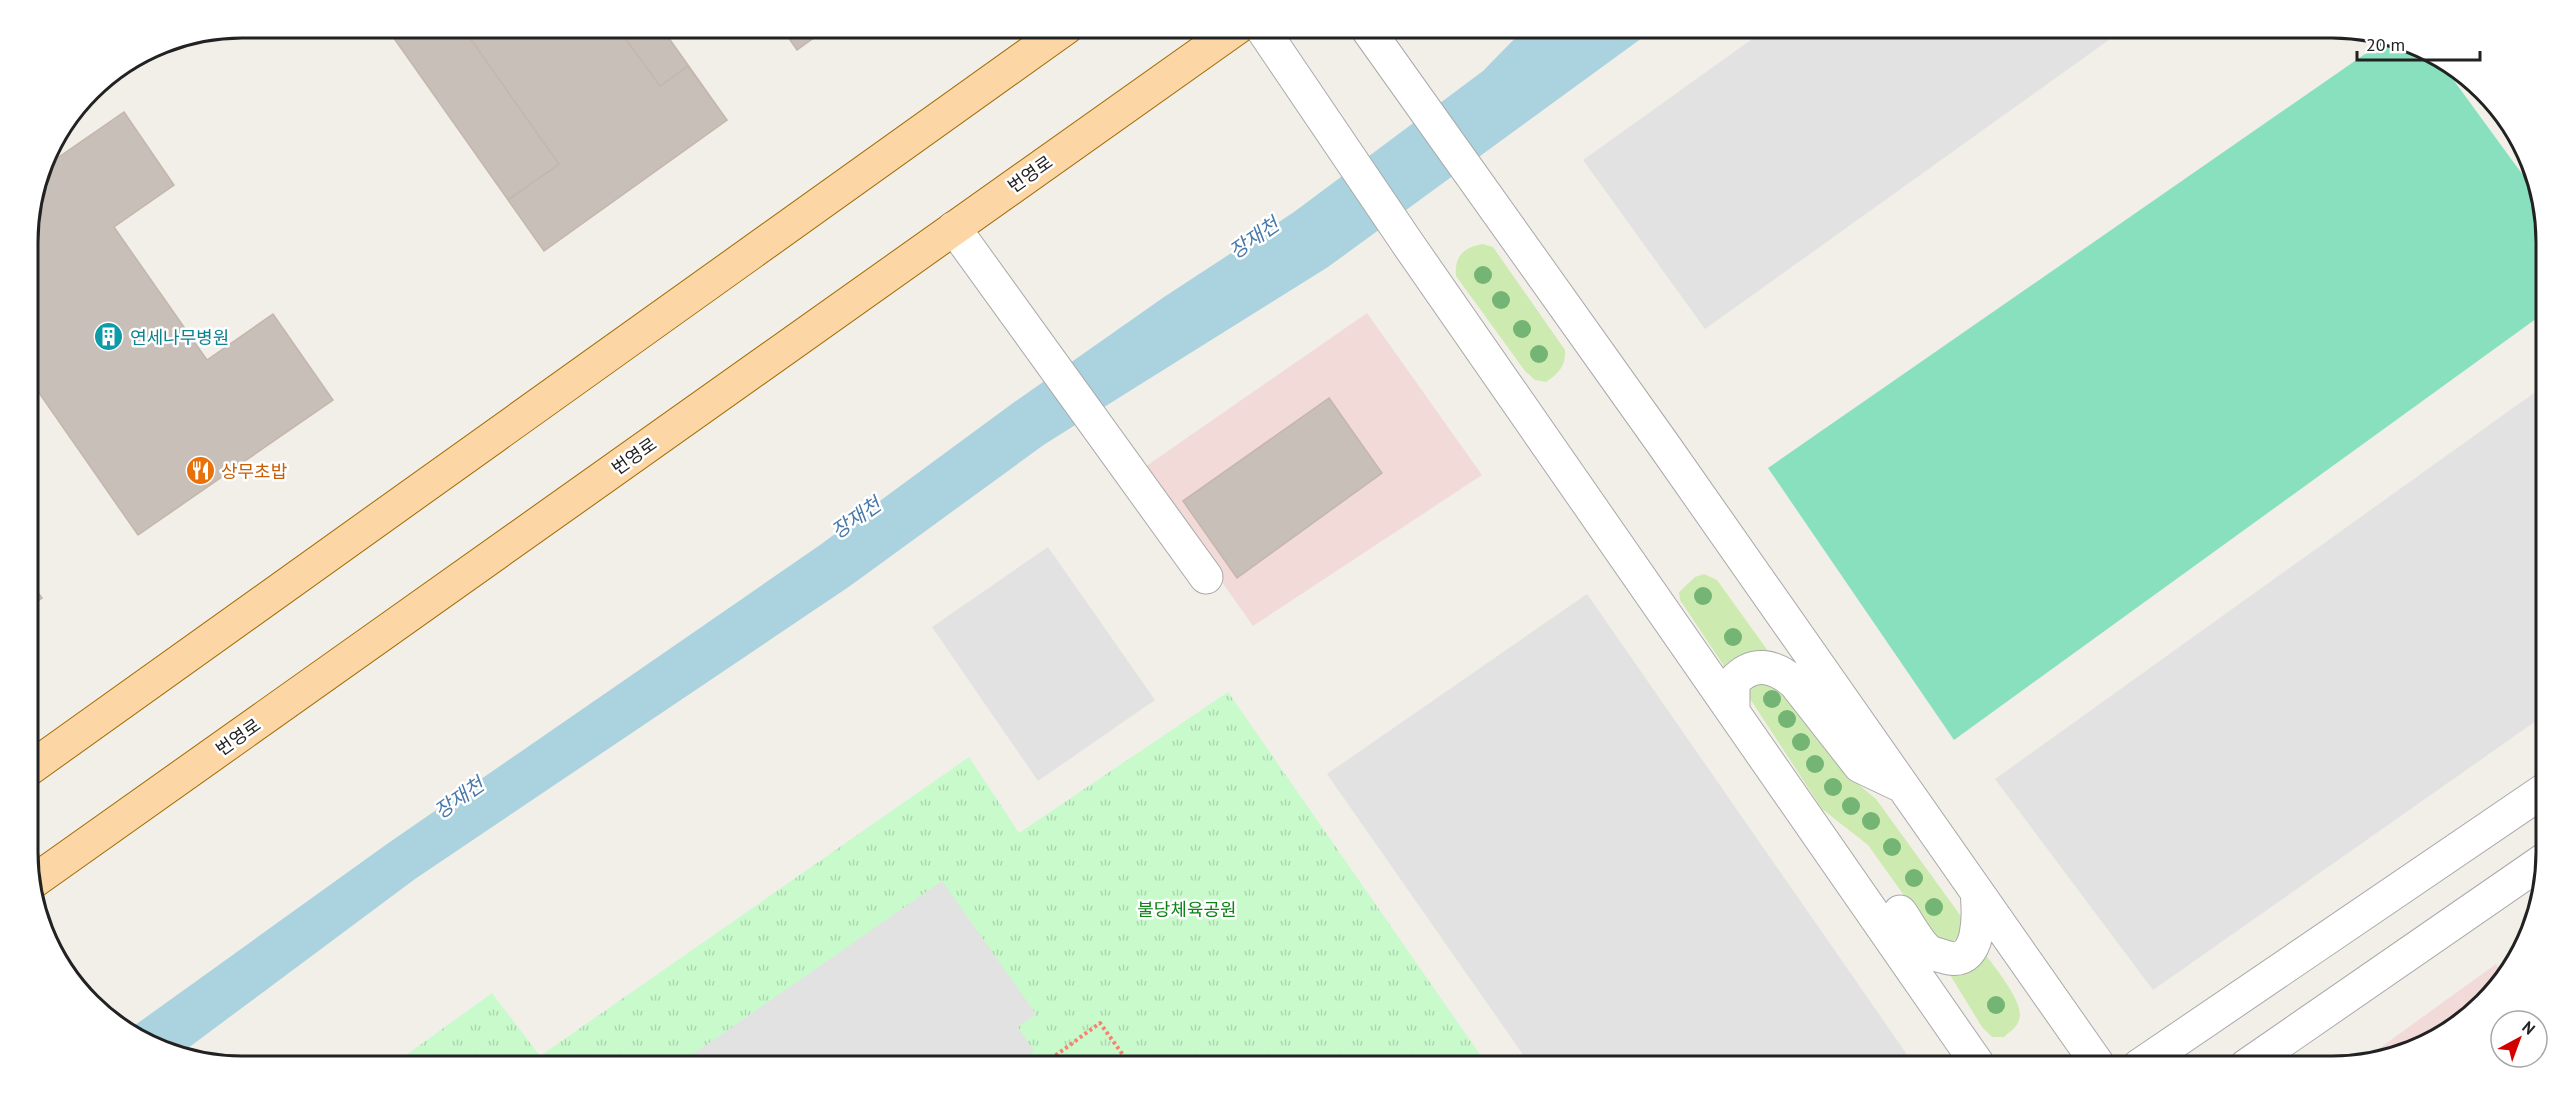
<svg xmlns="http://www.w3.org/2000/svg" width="2573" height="1093" viewBox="0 0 2573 1093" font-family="'PT Sans','Noto Sans KR',sans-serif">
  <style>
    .commercial { fill: #f2dad9 }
    .grass { fill: #cdebb0 }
    .park { fill: url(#park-tufts) }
    .pitch { fill: #88e0be }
    .parking { fill: #e2e2e2 }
    .water { fill: #aad3df }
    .building { fill: #c7bfb8; stroke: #c4b6ab; stroke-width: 1.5 }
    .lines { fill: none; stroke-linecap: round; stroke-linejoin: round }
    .minor-casing { stroke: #a9a9a9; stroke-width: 35 }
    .major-casing { stroke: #a06b00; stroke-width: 35 }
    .path { stroke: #fa8072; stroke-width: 4; stroke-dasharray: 3 3; stroke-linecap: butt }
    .minor { stroke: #fff; stroke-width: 33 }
    .major { stroke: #fcd6a4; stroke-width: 33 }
    .tree { fill: #74b475 }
    .labels { text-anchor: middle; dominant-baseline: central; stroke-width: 5; stroke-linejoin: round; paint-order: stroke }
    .street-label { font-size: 18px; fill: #222; stroke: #fff }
    .culture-label { font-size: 18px; fill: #0d838f; stroke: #fff; text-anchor: start }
    .food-label { font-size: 18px; fill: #c56008; stroke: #fff; text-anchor: start }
    .park-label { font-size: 18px; fill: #0c8416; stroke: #fff }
    .water-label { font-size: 20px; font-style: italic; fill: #4a7aab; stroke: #fff }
    .rim { fill: none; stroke: #222; stroke-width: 3 }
  </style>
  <defs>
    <pattern id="park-tufts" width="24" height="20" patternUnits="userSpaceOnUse" patternTransform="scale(1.5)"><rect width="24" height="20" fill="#c8facc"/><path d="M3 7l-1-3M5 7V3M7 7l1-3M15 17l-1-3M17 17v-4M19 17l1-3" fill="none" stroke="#acd6af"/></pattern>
  </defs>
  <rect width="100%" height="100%" fill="#f2efe9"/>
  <path class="commercial" d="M1367,313L1482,475L1253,626L1142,469Z
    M2496,964L2501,972L2462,1022L2401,1055L2359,1063Z"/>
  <path class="grass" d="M1483,244L1493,247L1565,350C1566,366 1559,373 1546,382L1535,380L1525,371L1456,276C1454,256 1464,247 1483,244Z
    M1704,574L1717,580L1776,662C1755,653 1742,649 1724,666L1680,600L1679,592L1695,577Z
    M1778,681L1853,780L1876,799L1963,919L1960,937C1951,943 1945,943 1935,939L1868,845L1822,809L1745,691L1748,684Z
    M1983,951C1993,966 2026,1003 2019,1020C2017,1028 2009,1032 2004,1037H1992L1982,1027L1944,965Z"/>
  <path class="park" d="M1228,692L1488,1066H391L492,993L540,1056L969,757L1019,833Z"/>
  <path class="pitch" d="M2388,38L2414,43L2444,67L2536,193L2544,213V313L1954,740L1768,468Z"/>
  <path class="parking" d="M1769,27H2127L1705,329L1583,160Z
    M2545,385L2546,714L2153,990L1995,779Z
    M1048,547L1155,700L1038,781L932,627Z
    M1587,594L1915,1066H1531L1327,774Z
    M942,881L1036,1014L1018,1027L1034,1051L1013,1066H676Z"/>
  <path class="water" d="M1526,27H1657L1328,267L1045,444L850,586L415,879L180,1054L159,1050L131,1028L387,844L820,545L1013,403L1164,297L1294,212L1483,71Z"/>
  <path class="building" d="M386,27H661L727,120L544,251Z
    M462,27H617L660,86L688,66L727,120L544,251L508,200L559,164Z
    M781,27H829L797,50Z
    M124,112L174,185L114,227L207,360L273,314L333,400L138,535L28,377L27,227L43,168Z
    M1329,398L1382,473L1237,578L1183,501Z
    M28,579L42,598L28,608Z"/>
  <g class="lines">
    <defs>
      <path id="minor" d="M1261,27L1408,244L1979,1066
        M1366,27L1663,444L2099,1066
        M954,228L1206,577
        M1733,711V682C1753,660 1774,665 1795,683L1860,766L1898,784
        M1900,912C1908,923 1917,941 1927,950C1932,954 1942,956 1949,958C1982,964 1979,911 1977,892
        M2139,1066L2546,789
        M2246,1066L2544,860"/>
      <path id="major" d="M29,769L1067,27
        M30,884L1238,27"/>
    </defs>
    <use href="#minor" class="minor-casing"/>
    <use href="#major" class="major-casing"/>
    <path class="path" d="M1041,1066L1100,1023L1131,1066"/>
    <use href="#minor" class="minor"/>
    <use href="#major" class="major"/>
  </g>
  <g class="tree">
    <circle cx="1483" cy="275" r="9"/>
    <circle cx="1501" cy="300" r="9"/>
    <circle cx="1522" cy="329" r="9"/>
    <circle cx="1539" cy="354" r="9"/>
    <circle cx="1703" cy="596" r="9"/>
    <circle cx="1733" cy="637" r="9"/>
    <circle cx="1772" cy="699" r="9"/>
    <circle cx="1787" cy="719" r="9"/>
    <circle cx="1801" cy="742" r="9"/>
    <circle cx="1815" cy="764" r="9"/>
    <circle cx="1833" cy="787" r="9"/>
    <circle cx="1851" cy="806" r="9"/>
    <circle cx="1871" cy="821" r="9"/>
    <circle cx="1892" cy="847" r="9"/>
    <circle cx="1914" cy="878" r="9"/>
    <circle cx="1934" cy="907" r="9"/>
    <circle cx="1996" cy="1005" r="9"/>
  </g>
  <defs>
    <symbol id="building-disc" viewBox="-11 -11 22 22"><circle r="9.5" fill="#0f9aa8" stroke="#fff"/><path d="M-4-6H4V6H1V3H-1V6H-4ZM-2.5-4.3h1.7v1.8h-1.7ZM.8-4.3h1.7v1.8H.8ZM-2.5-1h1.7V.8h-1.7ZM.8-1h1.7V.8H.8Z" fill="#fff"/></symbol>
    <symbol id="restaurant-disc" viewBox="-11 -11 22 22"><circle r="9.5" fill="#e8710a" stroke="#fff"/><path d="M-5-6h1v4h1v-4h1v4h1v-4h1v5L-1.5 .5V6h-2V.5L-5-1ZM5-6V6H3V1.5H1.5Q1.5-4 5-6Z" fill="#fff"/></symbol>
  </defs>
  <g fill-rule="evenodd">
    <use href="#building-disc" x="92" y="320" width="33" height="33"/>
    <use href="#restaurant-disc" x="184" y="454" width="33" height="33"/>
  </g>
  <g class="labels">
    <g class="street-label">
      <text transform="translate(1030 174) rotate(-35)">번영로</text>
      <text transform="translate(634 456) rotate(-35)">번영로</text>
      <text transform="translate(238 737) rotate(-35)">번영로</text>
    </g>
    <g class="culture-label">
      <text x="130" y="337">연세나무병원</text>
    </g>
    <g class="food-label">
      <text x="221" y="471">상무초밥</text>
    </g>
    <g class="park-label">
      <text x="1187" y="909">불당체육공원</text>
    </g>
    <g class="water-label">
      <text transform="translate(1254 238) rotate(-35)">장재천</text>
      <text transform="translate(856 518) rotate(-35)">장재천</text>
      <text transform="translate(459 798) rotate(-35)">장재천</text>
    </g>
  </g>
  <path d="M0 0H2573V1093H0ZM242 38H2332A204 204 0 0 1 2536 242V852A204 204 0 0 1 2332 1056H242A204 204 0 0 1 38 852V242A204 204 0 0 1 242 38Z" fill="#fff" fill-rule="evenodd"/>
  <path class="rim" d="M242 38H2332A204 204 0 0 1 2536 242V852A204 204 0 0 1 2332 1056H242A204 204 0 0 1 38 852V242A204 204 0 0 1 242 38Z"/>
  <g transform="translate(2519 1039) rotate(41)"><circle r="28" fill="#ffffff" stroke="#a7a7a7" stroke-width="1.5"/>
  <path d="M0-4.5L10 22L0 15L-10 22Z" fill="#d40000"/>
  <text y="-9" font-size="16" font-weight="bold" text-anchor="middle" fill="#222222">N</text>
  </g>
  <path d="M2357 51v9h123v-9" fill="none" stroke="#222222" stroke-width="3"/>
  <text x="2366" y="51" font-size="18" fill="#222222" stroke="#ffffff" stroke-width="4.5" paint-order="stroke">20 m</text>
</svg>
